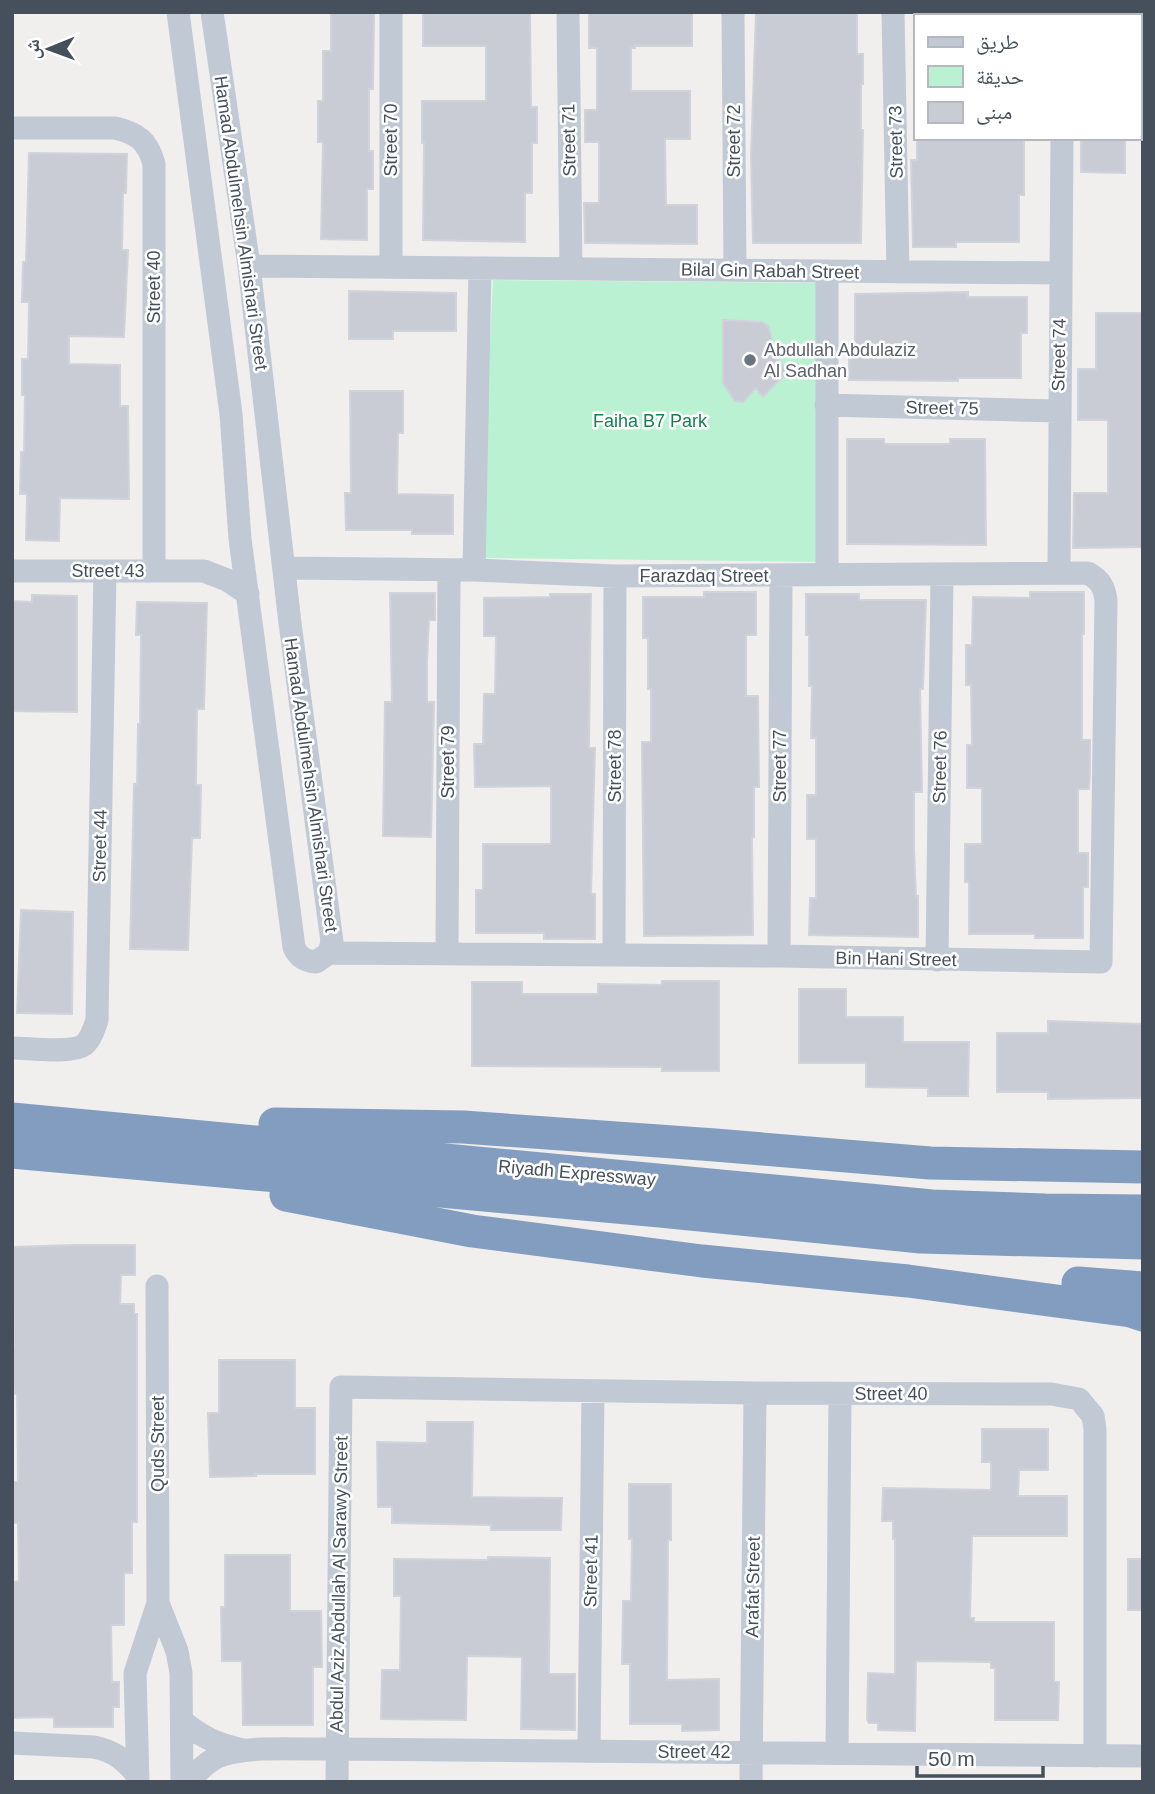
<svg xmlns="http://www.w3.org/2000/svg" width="1155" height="1794" viewBox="0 0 1155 1794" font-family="Arial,'Noto Naskh Arabic',sans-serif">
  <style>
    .green { fill: #b9f1d2 }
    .building { fill: #c9ccd4; stroke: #d1d3da; stroke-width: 2 }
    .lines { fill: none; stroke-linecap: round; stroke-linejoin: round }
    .minor { stroke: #c0c9d4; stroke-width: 23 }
    .highway { stroke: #839dc0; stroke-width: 33 }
    .worship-dot { fill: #6b7280; stroke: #fff; stroke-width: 2.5 }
    .labels { text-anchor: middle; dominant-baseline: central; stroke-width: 5; stroke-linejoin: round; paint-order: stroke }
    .street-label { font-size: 18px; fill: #45505c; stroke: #fff }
    .worship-label { font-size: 18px; fill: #5b616d; stroke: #fff; text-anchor: start }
    .park-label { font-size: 18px; fill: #128250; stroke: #fff }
  </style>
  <rect width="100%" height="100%" fill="#f1eeee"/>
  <path class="green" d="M493,280L816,283L822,562L479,558Z"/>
  <path class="building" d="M331,12H374L373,89H369V151H373V189H367V240L321,239L323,142H318V101H323V51H331Z
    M423,12H530L531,107H537V143H532V193H525V242L423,240L424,143H422V101H486V46H423Z
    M589,12H692V46H635V48H631V91H690V139H665L666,205H697V244L585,243L584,203H599V142H585V110H597V48H589Z
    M756,12H857V54H863V84H861V130H863L861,243H753L751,156Z
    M917,138H1024V195H1019V242H956V247H913L911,160H917Z
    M1081,138H1125V173L1081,172Z
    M29,153L127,154L126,193H123L122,250H128L124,337L69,336V364L120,365V406H128L129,499L60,498L59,541L26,540L27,494H20L21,452H24L25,395H22V359H28L29,302H22L23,262H26Z
    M349,291L456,293V331H393V339H349Z
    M968,292V297H1027V333H1021V378H958V381L849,380V344H855V294Z
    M1096,313H1143V547L1073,548L1074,493H1108V420H1078V369H1096Z
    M723,320L762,322L768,326L772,339L765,347L788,371L763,397L756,388L743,402L735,401L723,383Z
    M350,391H403V433H398L397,494L453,495V534H412V530H346L345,493H351Z
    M847,439H884V444H950V439H985L986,545L847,544Z
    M704,592H756V635H746V696H758L759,787H754V837H752L753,935L644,936L642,742H651V689H648V638H643V597H704Z
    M1030,592H1084V634H1082V740H1090V773L1089,789H1078V853H1088V887H1083V938H1035V934H969V882H965V844H982V788H967V745H972L971,685H966V645H972L973,597L1030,598Z
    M390,593H435V620H429L427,662V702H434L431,837L383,836L385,702H392Z
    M550,594H591L589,748H595L591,894H595V939H544V933H476V890H483V844H551V786L475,787L474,744H483L484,694H495L496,636H484V598L550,597Z
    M806,594H859V600H926L923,689H920L922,792H914V849L916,896H918V937L809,935L810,898H816V839H807V795H816V738H811L812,686H809V635H806Z
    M32,595L77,596V712L12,711V601L32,602Z
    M137,602L207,603L204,709H197L196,785H201L200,838H192L188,950L130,949L134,784H137L138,724H140L141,635H136Z
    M21,910L73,912L72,1014L17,1013Z
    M662,981H719V1071H662V1067L472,1066V982H522V994H598V984L662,985Z
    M799,989H846V1017H903V1042H969L968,1096H928V1088L866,1087V1063H799Z
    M1048,1021L1143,1024V1098L1048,1099V1092H997V1033H1048Z
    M74,1245H135V1275H121L120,1304H134V1314H137V1522H132V1573H124V1625H111L112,1682H119V1707H113V1727H54V1717L12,1718V1582L19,1581L18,1523H12V1482H18L17,1394H14L12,1373V1346H14L12,1247Z
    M219,1360H295V1408H315V1474H255L256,1476L210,1477L208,1413H219Z
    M427,1422H473L472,1497L562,1498L561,1530H491V1525L392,1523V1507H378L377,1442L427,1443Z
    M982,1429H1048V1470H1019L1018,1496H1067V1536H972L970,1618H974V1622H1054V1682H1059L1058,1720H995V1668H991V1662L916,1661L915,1731L878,1730V1723H869L867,1719L868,1673L895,1674V1539H893V1521H882L883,1488L991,1490V1462H982Z
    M629,1484H671V1540H668L667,1680L719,1679V1730L682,1731V1724H630V1664H622L623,1601H631L632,1539H629Z
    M225,1555H290V1611H321L322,1667H313V1725H243L242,1661H222L221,1607H225Z
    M488,1557L550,1558L549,1674H575V1730L521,1729L522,1657L467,1656L466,1720L381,1719L382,1670H400L401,1596H394V1559L488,1560Z
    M1128,1559H1143V1610H1128Z"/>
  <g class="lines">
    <path class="minor" d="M178,12L231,414L240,539L294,947C298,957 304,961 316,962L329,953L332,942L290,623L249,266L212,12
      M568,12L571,269
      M733,12L735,270
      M893,12L898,272
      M1063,16L1064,12
      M12,128H115C137,133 148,141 154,164V571
      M249,266L1061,273
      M391,267V12
      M827,271V575
      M826,405L1058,411
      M284,568L474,570L615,576L1088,573C1100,580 1104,586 1106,600L1101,962L779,956L329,953
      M474,570L480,268
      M12,571H204L227,580L248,594
      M1059,572L1062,138
      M447,954L449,570
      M614,955L615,576
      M779,956L781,576
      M937,960L942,575
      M12,1048C29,1048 71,1054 84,1045C91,1039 94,1029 97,1020L105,571
      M158,1603L177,1651L181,1673L182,1782
      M182,1721C203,1738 217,1744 243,1750
      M12,1743L94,1747C114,1751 125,1760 138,1776
      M589,1751L593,1391
      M837,1753L840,1394
      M138,1782L135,1673L158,1603L157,1286
      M189,1782C198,1771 209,1759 223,1755C252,1745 305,1750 337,1749L1143,1756
      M337,1782L341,1387L755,1393L1051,1394L1079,1399L1093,1416L1095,1429V1756
      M751,1782L755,1393"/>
    <path class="highway" d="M12,1119L932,1206L1045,1210L1143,1211
      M275,1124L463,1127L715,1145L930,1163L1143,1167
      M12,1152L660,1211L921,1237L1143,1243
      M286,1195L472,1231L702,1261L908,1281L1131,1311L1143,1315
      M1078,1283L1143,1288"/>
  </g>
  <circle class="worship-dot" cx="750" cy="360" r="7"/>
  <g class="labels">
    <g class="street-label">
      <text transform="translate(391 140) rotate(-90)">Street 70</text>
      <text transform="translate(569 140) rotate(-91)">Street 71</text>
      <text transform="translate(734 141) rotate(-90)">Street 72</text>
      <text transform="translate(896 142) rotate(-91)">Street 73</text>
      <text transform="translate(241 223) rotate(82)">Hamad Abdulmehsin Almishari Street</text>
      <text transform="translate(770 271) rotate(1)">Bilal Gin Rabah Street</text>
      <text transform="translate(154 287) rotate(-90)">Street 40</text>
      <text transform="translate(1059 355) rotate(-89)">Street 74</text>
      <text transform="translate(942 408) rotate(1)">Street 75</text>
      <text x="108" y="571">Street 43</text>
      <text x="704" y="576">Farazdaq Street</text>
      <text transform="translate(448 762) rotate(-90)">Street 79</text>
      <text transform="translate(615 766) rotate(-90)">Street 78</text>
      <text transform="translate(780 766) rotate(-90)">Street 77</text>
      <text transform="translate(940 767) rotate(-89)">Street 76</text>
      <text transform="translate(311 785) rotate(82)">Hamad Abdulmehsin Almishari Street</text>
      <text transform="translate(100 846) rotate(-89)">Street 44</text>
      <text transform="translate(896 959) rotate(1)">Bin Hani Street</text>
      <text transform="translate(577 1173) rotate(5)">Riyadh Expressway</text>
      <text x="891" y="1394">Street 40</text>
      <text transform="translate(158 1444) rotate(-90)">Quds Street</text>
      <text transform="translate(591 1571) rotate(-89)">Street 41</text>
      <text transform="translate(339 1584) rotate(-89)">Abdul Aziz Abdullah Al Sarawy Street</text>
      <text transform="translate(753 1587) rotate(-89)">Arafat Street</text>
      <text x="694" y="1752">Street 42</text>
    </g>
    <g class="worship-label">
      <text x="764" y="350">Abdullah Abdulaziz<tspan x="764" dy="21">Al Sadhan</tspan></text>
    </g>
    <g class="park-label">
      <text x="650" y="421">Faiha B7 Park</text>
    </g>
  </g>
  <rect width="1155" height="1794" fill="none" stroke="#45505c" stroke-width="28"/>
  <rect x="914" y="14" width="228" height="126" fill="#ffffff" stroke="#b5b9be" stroke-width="2"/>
  <rect x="928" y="37" width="35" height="10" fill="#c0c9d4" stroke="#b5b9be" stroke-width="2"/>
  <text x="976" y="49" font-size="21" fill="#45505c">طريق</text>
  <rect x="928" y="66" width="35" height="21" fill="#b9f1d2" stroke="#b5b9be" stroke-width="2"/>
  <text x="976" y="84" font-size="21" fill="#45505c">حديقة</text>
  <rect x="928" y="102" width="35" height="21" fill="#c9ccd4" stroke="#b5b9be" stroke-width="2"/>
  <text x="976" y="119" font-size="21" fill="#45505c">مبنى</text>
  <g transform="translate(49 49) rotate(269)" stroke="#ffffff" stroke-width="5" paint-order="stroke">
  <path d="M0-5L12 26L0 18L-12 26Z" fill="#45505c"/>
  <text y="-10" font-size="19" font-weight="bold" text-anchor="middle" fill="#45505c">ش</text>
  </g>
  <path d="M917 1766v10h126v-10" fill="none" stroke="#45505c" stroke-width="3.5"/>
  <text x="928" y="1766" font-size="21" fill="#45505c" stroke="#ffffff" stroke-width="5" paint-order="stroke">50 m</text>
</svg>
